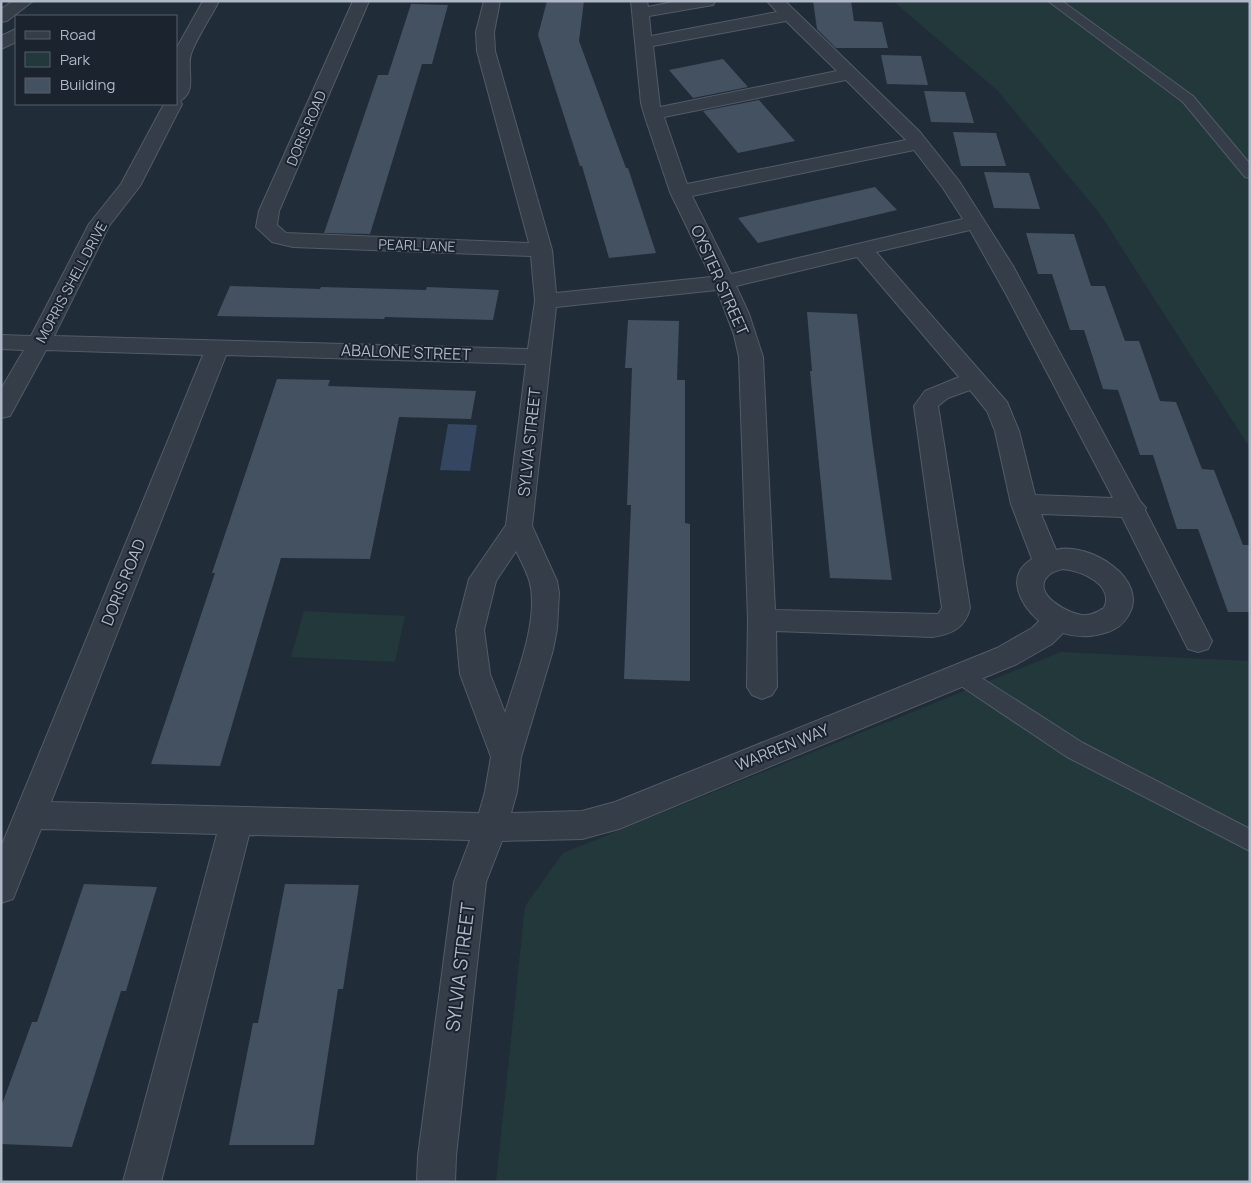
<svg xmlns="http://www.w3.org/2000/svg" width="1251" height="1183" viewBox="0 0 1251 1183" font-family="Manrope,sans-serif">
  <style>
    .green { fill: #23383a }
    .water { fill: #354760 }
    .building { fill: #445161 }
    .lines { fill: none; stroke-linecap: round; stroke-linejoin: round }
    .lane-casing { stroke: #525b67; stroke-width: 2 }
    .street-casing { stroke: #525b67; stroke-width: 2 }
    .lane { fill: #353d49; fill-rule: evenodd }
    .street { fill: #353d49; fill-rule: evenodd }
    .labels { text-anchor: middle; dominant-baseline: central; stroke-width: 4; stroke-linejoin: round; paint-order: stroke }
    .far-street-label { font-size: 14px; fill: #afb8c6; stroke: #1a232e }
    .street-label { font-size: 16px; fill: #afb8c6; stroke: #1a232e }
    .near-street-label { font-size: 19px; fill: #afb8c6; stroke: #1a232e }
  </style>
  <rect width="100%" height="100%" fill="#212c39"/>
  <path class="green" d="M893,1H1250V448L1100,214L997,90Z
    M304,611L405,616L395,662L291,657Z
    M1061,652L1250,661V1182H496L525,906L563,853Z"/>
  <path class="water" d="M448,424L477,425L470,471L440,470Z"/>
  <path class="building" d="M547,1H584L579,41L626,168H628L656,253L609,258L582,166H580L538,35Z
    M813,1H851L854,21L882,22L888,48H836L817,29Z
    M411,4L448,5L432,64H422L370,234L324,233L378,75H388Z
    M881,55L921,56L928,85L887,84Z
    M723,59L748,87L693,98L669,70Z
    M924,91L965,92L974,123L931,122Z
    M759,100L795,141L738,153L703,111Z
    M953,132L996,133L1006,166H961Z
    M984,172L1029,173L1040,209L994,208Z
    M875,187L897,210L758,243L738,218Z
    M1026,233L1074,234L1091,286H1105L1125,341H1139L1160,401L1176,402L1202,469L1214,470L1243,545H1250V612H1228L1198,529H1177L1153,455H1140L1118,390L1103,389L1084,330H1070L1052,274H1038Z
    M230,286L320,289L321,287L426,290L427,287L499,290L493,320L385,317L384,319L217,316Z
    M807,312L857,314L872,440L892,580L830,578L810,371H812Z
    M628,320L679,321L677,380H685V523L690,524V681L624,679L631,505H627L632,368H625Z
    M277,379L330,380L328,386L476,391L471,419L399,417L370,559L281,558L220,766L151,764L215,573H212Z
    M84,884L157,887L126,991H121L72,1147L1,1144V1107L32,1022H37Z
    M285,884L359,885L343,989H338L314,1145H229L253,1023H258Z"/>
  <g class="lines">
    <defs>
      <path id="lane" d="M1048,1H1062L1193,96L1250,164V178L1245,177L1183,102Z
        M959,666L966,668L1083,743L1250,829V851L1067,757L952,680L948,674L952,668Z"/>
      <path id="street" d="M13,1H33L7,21L1,22V9Z
        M203,1H219C211,17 197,37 191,54C186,70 198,90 180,101L182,104L140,186L109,226L54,336L528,349L535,301L531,256L293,247L272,242L256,227L259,211L353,1H369L279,211L277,225L286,233L529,243L477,51L476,32L484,1H500L494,32L495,51L552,250L556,293L711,277L670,192L644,114L641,103L631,1H647L648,7L678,1H715L713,5L707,6L649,16L651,36L777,12L767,1H785L920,132L959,181L1013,266L1140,501L1146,508L1145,510L1212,641L1208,649L1198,652L1188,649L1122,517L1041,514L1056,550C1088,541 1151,579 1128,616C1123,624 1117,629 1108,632C1092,637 1079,638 1063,633L1052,644L1017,664L619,829L582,839L502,841L486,882L456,1156L455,1182H417L418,1156L454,882L470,840L249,835L161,1182H123L217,834L41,829L13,899L1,903V847L203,355L46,350L10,416L1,418V389L24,350L1,349V335L31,336L89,224L121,184L164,104H176V49ZM786,21L837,71L660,107L653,46ZM846,80L906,140L687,184L664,117ZM914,150L943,188L963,219L731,274L692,196ZM970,230L1006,294L1113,498L1035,495L1019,431L1007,402L876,252ZM857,257L959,377L925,391L914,406L942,608L938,614L775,610L763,357L749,314L736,286ZM717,290L734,335L739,357L748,620L747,687L752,695L762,699L772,695L777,687L776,631L932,637C952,634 965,628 970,608L938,406L948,398L970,390L987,411L995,431L1011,504L1032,559C1004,576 1021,605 1039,621L1032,628L997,648L615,802L582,811L511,813L517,792L521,757L553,650L557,629L559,593L557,581L532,526L556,307ZM226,355L526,364L506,525L469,579L456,630L460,674L491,757L485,792L479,813L51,802ZM516,551C521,561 527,572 530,583C539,621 516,676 505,713L490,674L484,630L496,581ZM1062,569C1080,570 1115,584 1104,608C1099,611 1093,615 1086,615C1071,616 1030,594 1048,576C1051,572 1057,571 1062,569Z
        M16,29V42L1,49V36Z"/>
    </defs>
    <use href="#lane" class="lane-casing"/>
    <use href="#street" class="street-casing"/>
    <use href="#lane" class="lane"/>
    <use href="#street" class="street"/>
  </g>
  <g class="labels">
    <g class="far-street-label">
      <text transform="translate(306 128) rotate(-67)">DORIS ROAD</text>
      <text transform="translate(417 245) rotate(2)">PEARL LANE</text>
      <text transform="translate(71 282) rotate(-62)">MORRIS SHELL DRIVE</text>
    </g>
    <g class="street-label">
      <text transform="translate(720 280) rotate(66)">OYSTER STREET</text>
      <text transform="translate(406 352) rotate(2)">ABALONE STREET</text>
      <text transform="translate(529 442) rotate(-84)">SYLVIA STREET</text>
      <text transform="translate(123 582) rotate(-68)">DORIS ROAD</text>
      <text transform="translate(782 747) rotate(-22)">WARREN WAY</text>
    </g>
    <g class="near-street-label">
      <text transform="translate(460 967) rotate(-83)">SYLVIA STREET</text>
    </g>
  </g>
  <rect width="1251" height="1183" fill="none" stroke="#afb8c6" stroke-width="5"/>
  <rect x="15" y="15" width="162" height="90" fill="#1a232e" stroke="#565f6b"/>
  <rect x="25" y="31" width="25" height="8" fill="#353d49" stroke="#565f6b"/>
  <text x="60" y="40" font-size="15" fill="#afb8c6">Road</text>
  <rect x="25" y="52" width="25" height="15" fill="#23383a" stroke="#565f6b"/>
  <text x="60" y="65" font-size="15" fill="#afb8c6">Park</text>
  <rect x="25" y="78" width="25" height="15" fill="#445161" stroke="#565f6b"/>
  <text x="60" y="90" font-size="15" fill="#afb8c6">Building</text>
</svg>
